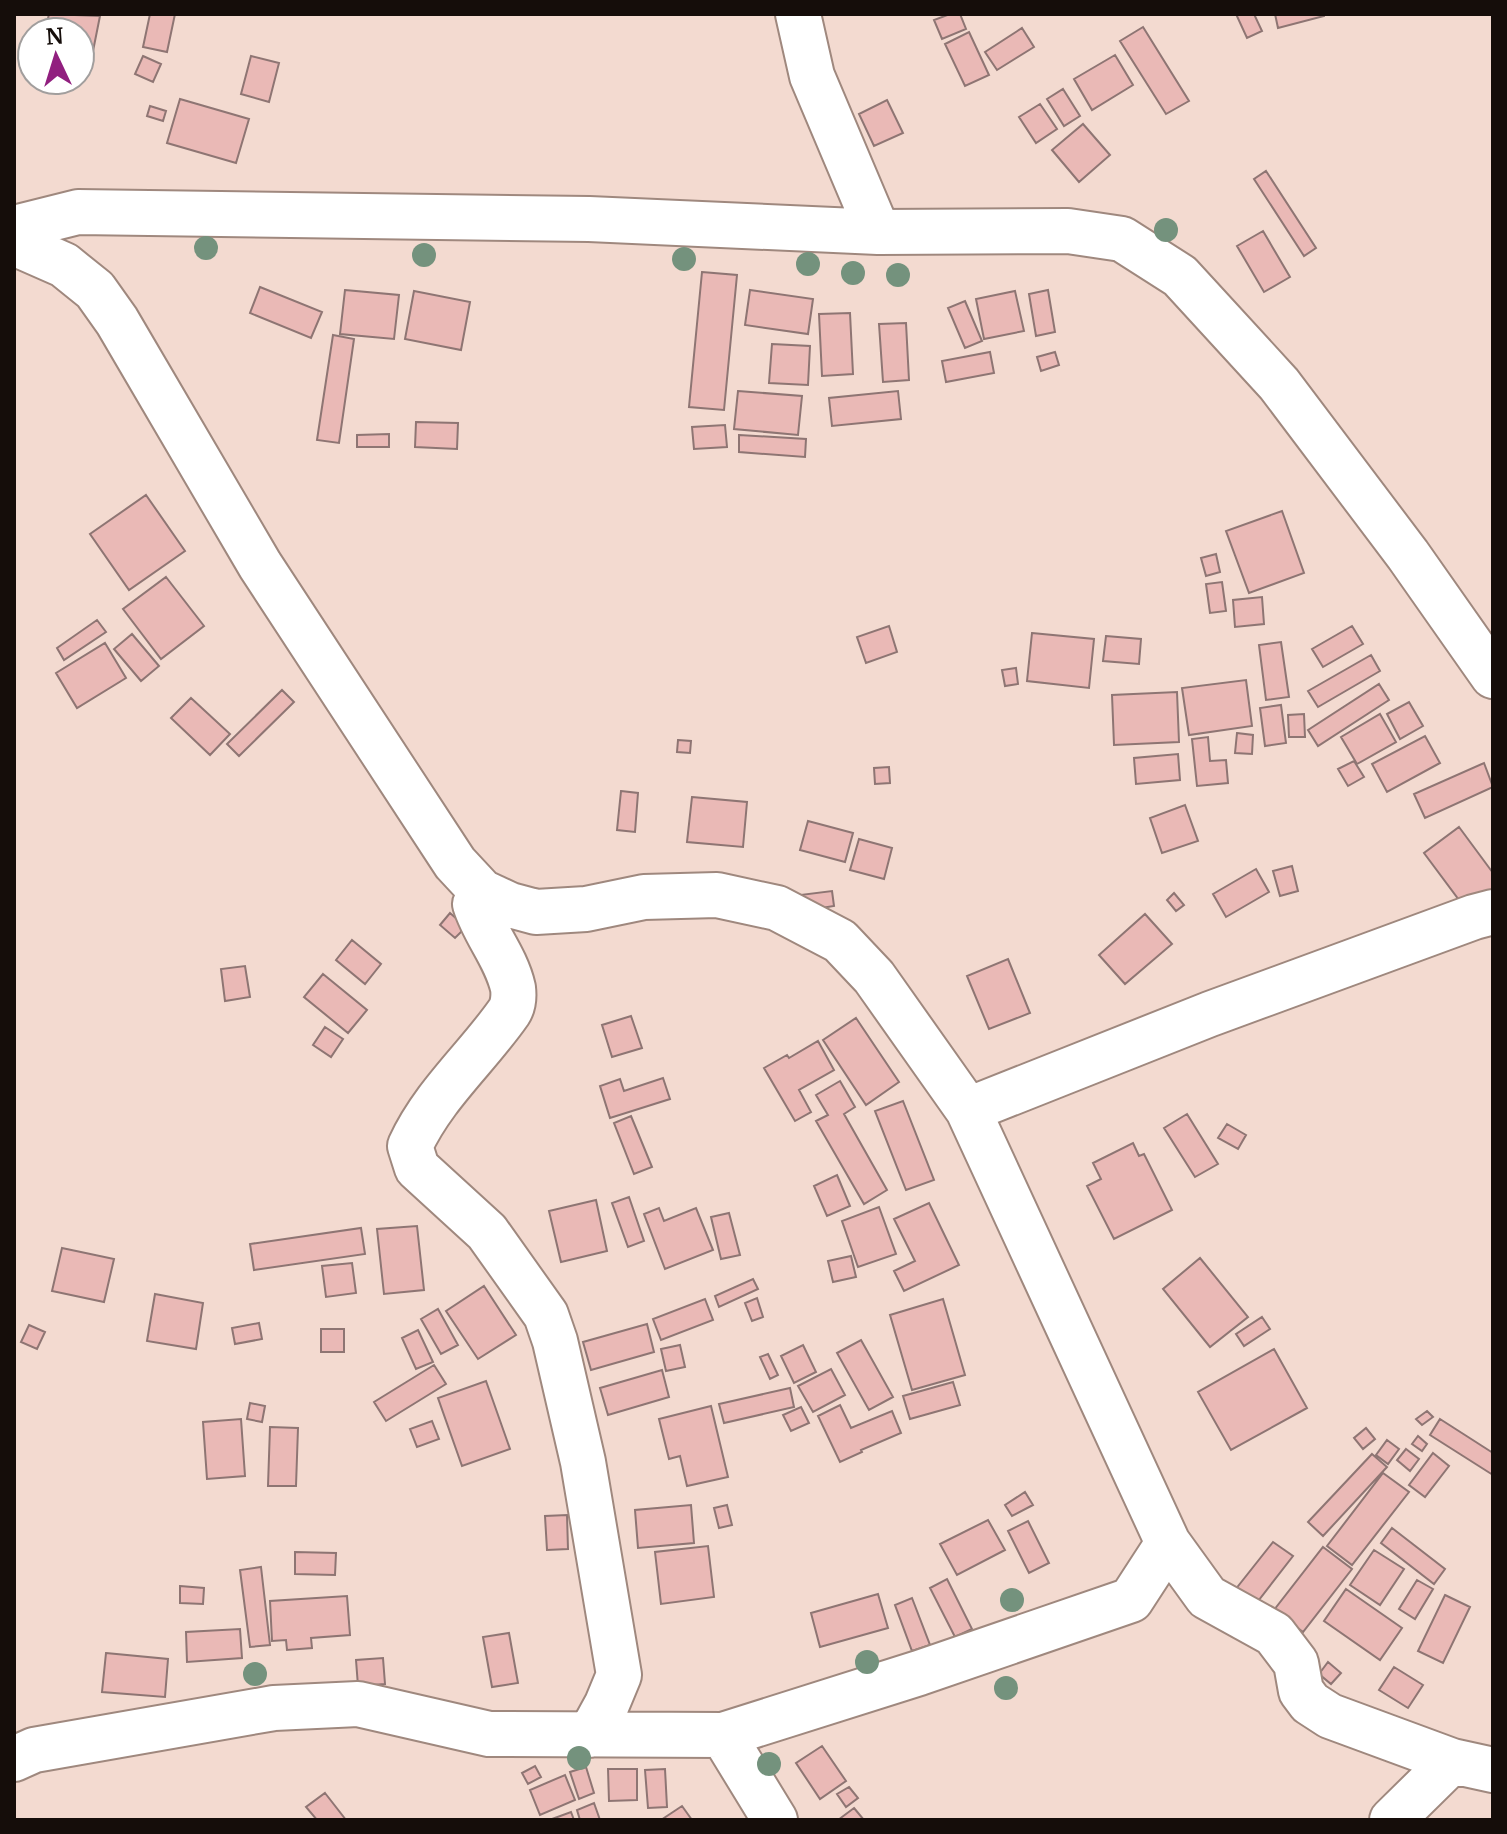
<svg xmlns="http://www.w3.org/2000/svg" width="1507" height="1834" viewBox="0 0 1507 1834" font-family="Merriweather,serif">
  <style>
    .building { fill: #eab9b6; stroke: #8e7573; stroke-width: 2 }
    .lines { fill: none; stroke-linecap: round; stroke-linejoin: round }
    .minor-casing { stroke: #9f887e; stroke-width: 48 }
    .minor { stroke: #fff; stroke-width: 44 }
    .tree { fill: #74927d }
  </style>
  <rect width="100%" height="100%" fill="#f3dad0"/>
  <path class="building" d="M49,14L100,16L92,56L80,54V32H45Z
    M150,14H175L167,52L143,47Z
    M950,14H960L966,29L942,39L934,20Z
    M1236,14H1254L1262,31L1247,38Z
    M1275,14H1324V16L1278,28Z
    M1143,27L1189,101L1166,114L1120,41Z
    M1022,28L1034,47L997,70L985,52Z
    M969,32L989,75L965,86L945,44Z
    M1115,55L1133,85L1092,110L1074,79Z
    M143,56L161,64L153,82L135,74Z
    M251,56L279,63L269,102L241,94Z
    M1063,89L1080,116L1064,126L1047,99Z
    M180,99L249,119L236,163L167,143Z
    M887,100L903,133L874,146L859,114Z
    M1040,104L1057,129L1036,143L1019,117Z
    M150,106L166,111L163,121L147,116Z
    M1083,124L1110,155L1079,182L1052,150Z
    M1266,171L1316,248L1304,256L1254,179Z
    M1263,231L1290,277L1264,292L1237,246Z
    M702,272L737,275L724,410L689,407Z
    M260,287L322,312L311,338L250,313Z
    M345,290L399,295L394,339L340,334Z
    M750,290L813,299L808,334L745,325Z
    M1048,290L1055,332L1036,336L1029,294Z
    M414,291L470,302L461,350L405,339Z
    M1015,291L1024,331L984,339L976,299Z
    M965,301L982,341L965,348L948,308Z
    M850,313L853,374L822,376L819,314Z
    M906,323L909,380L883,382L879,324Z
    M333,335L354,339L339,443L317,440Z
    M772,344L810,346L808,385L769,383Z
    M990,352L994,373L946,382L942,361Z
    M1055,352L1059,365L1041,371L1037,357Z
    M738,391L802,396L798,435L734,429Z
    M898,391L901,419L832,426L829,398Z
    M416,422L458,423L457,449L415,447Z
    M725,425L727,447L694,449L692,427Z
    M389,434V447H357V435Z
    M739,435L806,439L805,457L739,452Z
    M146,495L185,551L129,590L90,534Z
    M1282,511L1304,573L1249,593L1226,531Z
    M1216,554L1220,572L1206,576L1201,558Z
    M166,577L204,626L161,659L123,609Z
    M1222,582L1226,611L1210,613L1206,584Z
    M1262,597L1264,624L1235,627L1233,600Z
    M97,620L106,632L64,660L57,648Z
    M889,626L897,652L866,663L857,637Z
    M1352,626L1363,644L1323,667L1312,649Z
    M1032,633L1094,639L1089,688L1027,681Z
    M132,634L159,666L141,681L114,649Z
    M1106,636L1141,639L1139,664L1103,661Z
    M1281,642L1289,697L1266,700L1259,645Z
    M105,643L126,678L77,708L56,673Z
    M1371,655L1380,671L1318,707L1308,691Z
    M1016,668L1018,684L1005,686L1002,670Z
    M1246,680L1252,726L1189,735L1182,688Z
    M1379,684L1389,700L1318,746L1308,730Z
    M282,690L294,702L239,756L227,744Z
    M1177,692L1179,742L1114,745L1112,695Z
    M191,698L230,734L210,755L171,718Z
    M1409,702L1423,726L1400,739L1387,714Z
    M1281,705L1286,743L1265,746L1260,708Z
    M1304,714L1305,737H1289L1288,715Z
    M1380,714L1396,742L1357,764L1341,737Z
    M1237,733L1253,735L1252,754L1235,753Z
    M1425,736L1440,763L1387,792L1372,764Z
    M1208,737L1210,761L1226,760L1228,783L1197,786L1192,739Z
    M678,740L691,741L690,753L677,752Z
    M1178,754L1180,780L1136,784L1134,758Z
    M1354,761L1364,777L1348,786L1338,769Z
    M1484,763L1493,787L1425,818L1414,794Z
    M889,767L890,783L875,784L874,768Z
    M621,791L638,793L635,832L617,830Z
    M692,797L747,802L743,847L687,842Z
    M1185,805L1198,841L1162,853L1150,818Z
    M808,821L853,833L845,862L800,850Z
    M1459,827L1493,873V894L1468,912L1424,853Z
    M859,839L892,848L884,879L850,870Z
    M1292,866L1298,891L1280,896L1273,871Z
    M1256,869L1269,892L1226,917L1213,894Z
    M832,891L834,906L802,911L800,895Z
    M1174,893L1184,905L1176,911L1167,900Z
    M450,913L466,927L455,938L440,925Z
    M1145,914L1172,944L1125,984L1099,955Z
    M352,940L381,964L365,984L336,960Z
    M1008,959L1030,1013L989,1029L967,976Z
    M245,966L250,997L225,1001L221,969Z
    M323,974L367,1010L348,1033L304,997Z
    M631,1016L642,1048L612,1057L602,1025Z
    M856,1018L899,1082L866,1105L823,1040Z
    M325,1027L343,1039L331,1057L313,1045Z
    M818,1041L834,1070L799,1090L811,1112L795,1121L764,1068L787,1055L789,1058Z
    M663,1078L670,1099L610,1118L600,1086L620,1079L624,1091Z
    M840,1081L855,1107L844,1114L887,1190L864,1204L816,1121L828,1115L816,1095Z
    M903,1101L934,1180L906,1190L875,1111Z
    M1187,1114L1218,1164L1195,1177L1164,1128Z
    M631,1116L652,1167L634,1174L614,1123Z
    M1227,1124L1246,1135L1238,1149L1218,1138Z
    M1133,1143L1139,1156L1144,1154L1172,1210L1114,1239L1087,1186L1101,1179L1093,1163Z
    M837,1175L850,1206L827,1216L814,1186Z
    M629,1197L644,1241L628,1247L612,1203Z
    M596,1200L607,1251L561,1262L549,1211Z
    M929,1203L959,1265L904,1291L894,1271L915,1261L894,1219Z
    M879,1207L896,1254L858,1267L842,1221Z
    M659,1208L664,1221L696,1208L713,1250L665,1269L644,1214Z
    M729,1213L740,1255L721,1259L711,1217Z
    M417,1226L424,1290L384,1294L377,1229Z
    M361,1228L365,1254L254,1270L250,1244Z
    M62,1248L114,1259L104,1302L52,1291Z
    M851,1256L856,1277L833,1282L828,1261Z
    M1200,1258L1248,1317L1210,1347L1163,1289Z
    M352,1263L356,1293L326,1297L322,1266Z
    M753,1279L758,1289L719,1307L715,1296Z
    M484,1286L516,1335L478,1359L446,1311Z
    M155,1294L203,1303L196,1349L147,1341Z
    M757,1298L763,1317L752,1321L745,1303Z
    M705,1299L713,1320L661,1340L653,1319Z
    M943,1299L965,1375L912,1390L890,1315Z
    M438,1309L458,1345L441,1354L421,1319Z
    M1262,1317L1270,1329L1244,1346L1236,1334Z
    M259,1323L262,1339L235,1344L232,1328Z
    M647,1324L654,1352L591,1370L583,1342Z
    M29,1325L45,1332L37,1349L21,1342Z
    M321,1329H344V1352H321Z
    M418,1330L433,1362L416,1369L402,1338Z
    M861,1340L893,1397L869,1410L837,1353Z
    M680,1345L685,1367L666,1371L661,1349Z
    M803,1345L816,1372L794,1383L781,1356Z
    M1274,1349L1307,1408L1231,1450L1198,1392Z
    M768,1354L778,1375L770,1379L760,1357Z
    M434,1365L446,1384L386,1421L374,1402Z
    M831,1369L845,1395L813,1412L798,1386Z
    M662,1370L669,1397L608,1415L600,1388Z
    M486,1381L510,1449L462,1466L438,1398Z
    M953,1382L960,1405L910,1419L903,1396Z
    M790,1388L794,1407L724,1423L719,1404Z
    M250,1403L265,1406L262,1422L247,1419Z
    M840,1405L851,1428L892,1411L901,1433L861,1450L862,1452L840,1462L818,1416Z
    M711,1406L728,1477L687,1486L680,1456L669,1459L659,1419Z
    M801,1407L809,1423L791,1431L783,1415Z
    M1427,1411L1433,1417L1422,1425L1416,1419Z
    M241,1419L245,1476L207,1479L203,1422Z
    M1440,1419L1493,1453V1475L1430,1435Z
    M432,1421L439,1439L417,1447L410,1429Z
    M270,1427L298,1428L296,1486H268Z
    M1366,1428L1375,1439L1363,1449L1354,1438Z
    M1418,1436L1427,1444L1422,1451L1412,1444Z
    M1387,1440L1399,1449L1388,1464L1376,1455Z
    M1406,1449L1419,1459L1410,1471L1397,1460Z
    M1433,1453L1449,1466L1425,1497L1409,1485Z
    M1372,1454L1387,1467L1323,1536L1308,1522Z
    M1383,1473L1409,1492L1352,1565L1327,1546Z
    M1025,1492L1033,1505L1012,1516L1005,1505Z
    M691,1505L694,1543L638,1548L635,1510Z
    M727,1505L732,1525L719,1528L714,1508Z
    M567,1515L568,1549L547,1550L545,1516Z
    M988,1520L1005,1550L957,1575L940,1544Z
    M1028,1521L1049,1563L1029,1573L1008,1531Z
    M1392,1528L1445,1569L1434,1584L1381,1543Z
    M1273,1542L1293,1556L1255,1605L1235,1590Z
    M708,1546L714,1597L661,1604L655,1552Z
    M1323,1547L1352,1569L1303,1632L1274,1610Z
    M1374,1550L1404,1569L1380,1605L1350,1585Z
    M295,1552L336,1553L335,1575L295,1574Z
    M261,1567L270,1645L250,1647L240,1570Z
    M947,1579L972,1629L955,1637L930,1588Z
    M1417,1580L1433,1589L1415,1619L1399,1609Z
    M180,1586L204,1588L203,1604L180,1603Z
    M1346,1589L1402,1628L1380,1660L1324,1621Z
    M878,1594L888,1628L820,1647L811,1613Z
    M1445,1595L1470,1607L1443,1663L1418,1651Z
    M347,1596L350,1635L311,1638L312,1648L287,1650L286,1640L272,1641L270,1601Z
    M912,1598L930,1645L912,1651L895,1605Z
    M240,1629L242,1658L187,1662L186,1632Z
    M509,1633L518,1683L492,1687L483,1637Z
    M106,1653L168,1659L165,1697L102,1692Z
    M383,1658L385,1684L358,1686L356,1660Z
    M1328,1662L1341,1673L1331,1684L1319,1674Z
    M1394,1667L1423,1685L1408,1708L1379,1690Z
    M822,1746L846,1781L820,1799L796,1763Z
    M535,1766L541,1777L528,1784L522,1773Z
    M586,1767L594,1793L579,1799L570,1772Z
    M608,1769H637V1800L609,1801Z
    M665,1769L667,1807L648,1808L645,1770Z
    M565,1775L575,1800L540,1815L530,1790Z
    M849,1787L858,1798L846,1807L837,1794Z
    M325,1793L346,1820H317L306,1807Z
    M594,1803L600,1820H580L577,1810Z
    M682,1806L692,1820H661Z
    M854,1808L864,1820H838Z
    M571,1812L574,1820H552V1819Z"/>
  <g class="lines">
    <defs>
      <path id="minor" d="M798,14L812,76L878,232
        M14,228L78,212L589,219L878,232L1068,231L1122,239L1180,276L1279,384L1408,555L1493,676
        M14,243L64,265L95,290L117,321L260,565L455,863L482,892L510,905L536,912L586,909L644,897L717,895L777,908L840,941L874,977L968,1110
        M482,892L475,904C484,933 506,957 513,988C514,996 513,1006 509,1012C477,1058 434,1094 410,1146L417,1168L487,1232L546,1315L555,1341L583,1462L619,1675L607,1704L590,1735
        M1493,912L1474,917L1210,1014L968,1110L1168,1543L1207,1597L1274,1634L1296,1663L1301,1691L1310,1703L1330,1716L1452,1761L1493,1770
        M723,1735L775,1820
        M14,1759L34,1750L274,1708L358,1704L489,1734L723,1735L919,1673L1131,1600L1168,1543
        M1392,1820L1452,1761"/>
    </defs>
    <use href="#minor" class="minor-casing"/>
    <use href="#minor" class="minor"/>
  </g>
  <g class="tree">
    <circle cx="1166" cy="230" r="12"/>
    <circle cx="206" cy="248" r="12"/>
    <circle cx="424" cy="255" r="12"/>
    <circle cx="684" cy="259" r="12"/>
    <circle cx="808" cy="264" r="12"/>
    <circle cx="853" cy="273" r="12"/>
    <circle cx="898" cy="275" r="12"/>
    <circle cx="1012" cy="1600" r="12"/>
    <circle cx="867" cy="1662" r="12"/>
    <circle cx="255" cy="1674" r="12"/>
    <circle cx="1006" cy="1688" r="12"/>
    <circle cx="579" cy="1758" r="12"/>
    <circle cx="769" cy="1764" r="12"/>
  </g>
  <rect width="1507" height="1834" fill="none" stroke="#150d0a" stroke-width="32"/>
  <g transform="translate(56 56) rotate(356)"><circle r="38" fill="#ffffff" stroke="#a19e9d" stroke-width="2"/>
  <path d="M0-6L14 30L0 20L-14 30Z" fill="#911f7f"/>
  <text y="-12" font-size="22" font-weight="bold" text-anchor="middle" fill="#150d0a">N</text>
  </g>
</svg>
